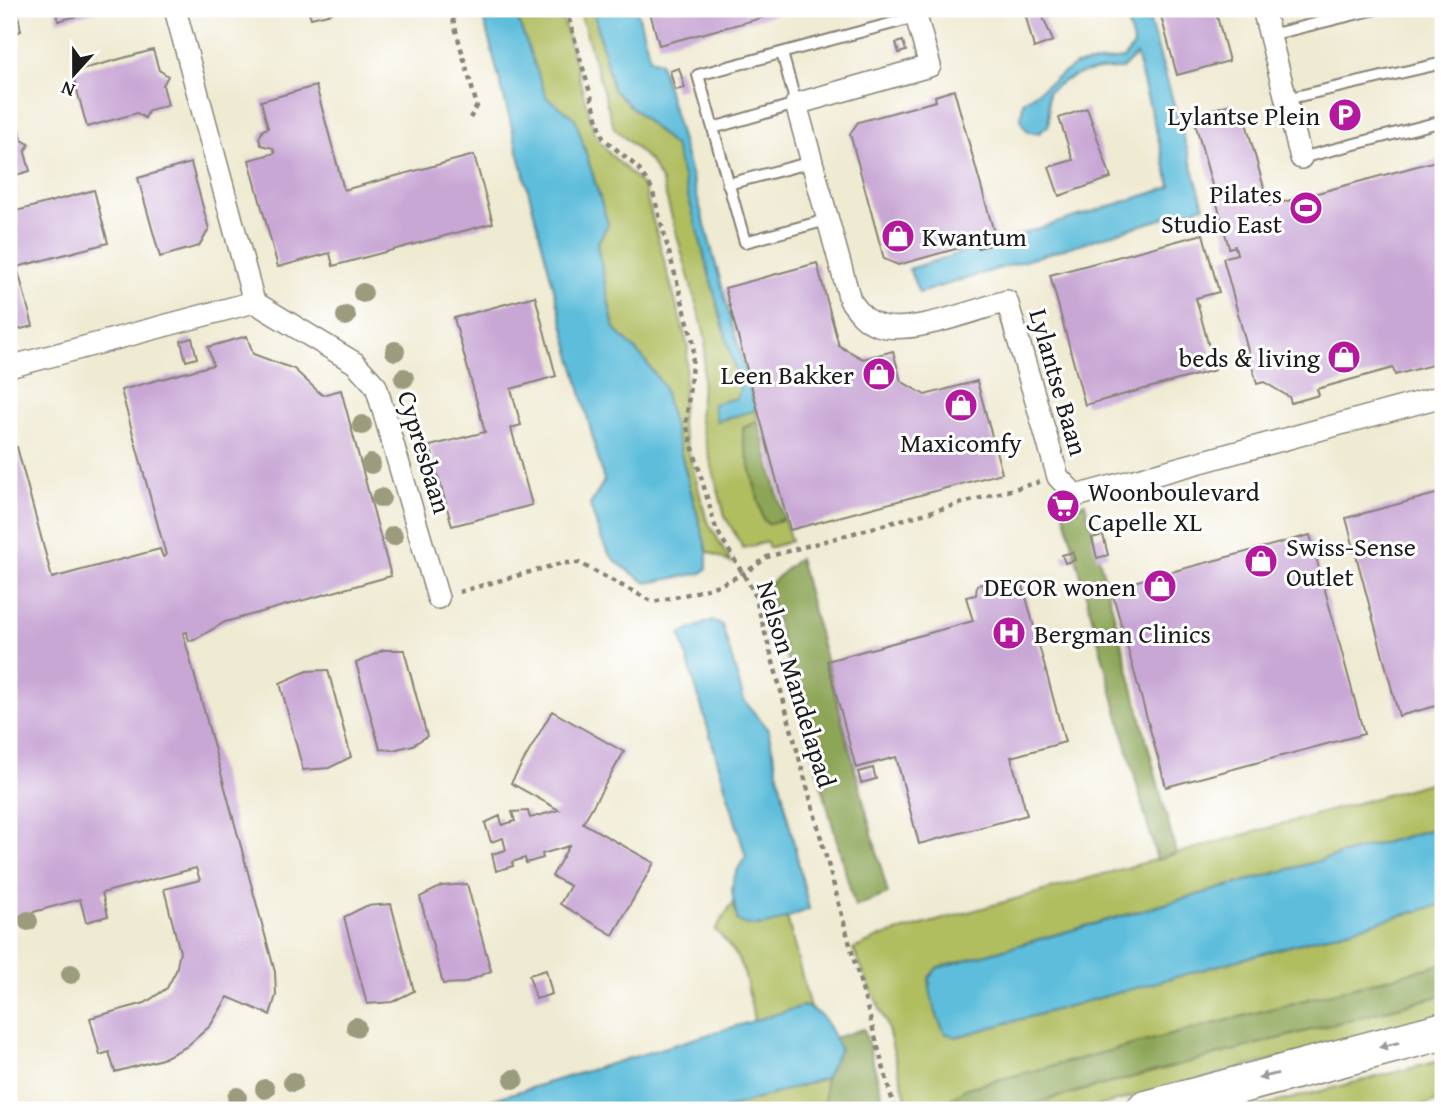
<svg xmlns="http://www.w3.org/2000/svg" width="1452" height="1119" viewBox="0 0 1452 1119" font-family="'Gentium Book Plus',serif">
  <style>
    .green { fill: #b0be60; stroke: #666d3e; stroke-width: 2 }
    .forest { fill: #8ca556; stroke: #546039; stroke-width: 2 }
    .water { fill: #5dbddb; stroke: #3c6c7c; stroke-width: 2 }
    .building { fill: #c9a7d5 }
    .lines { fill: none; stroke-linecap: round; stroke-linejoin: round }
    .service-casing { stroke: #868377; stroke-width: 14 }
    .minor-casing { stroke: #868377; stroke-width: 24 }
    .motorway-casing { stroke: #868377; stroke-width: 40 }
    .path { stroke: #868377; stroke-width: 4.5; stroke-dasharray: 5 5; stroke-linecap: butt }
    .service { stroke: #fff; stroke-width: 10 }
    .minor { stroke: #fff; stroke-width: 21 }
    .motorway { stroke: #fff; stroke-width: 37 }
    .tree { fill: #9b9c7d }
    .oneway { fill: #999 }
    .labels { text-anchor: middle; dominant-baseline: central; stroke-width: 6; stroke-linejoin: round; paint-order: stroke }
    .poi-label { font-size: 26px; fill: #1c1c1c; stroke: #fff; text-anchor: end }
    .street-label { font-size: 26px; fill: #1c1c1c; stroke: #fff }
  </style>
  <rect width="100%" height="100%" fill="#fff"/>
  <filter id="ink" filterUnits="userSpaceOnUse"><feTurbulence type="fractalNoise" baseFrequency=".0143" numOctaves="2"/><feDisplacementMap in="SourceGraphic" scale="14" xChannelSelector="R" yChannelSelector="G"/><feConvolveMatrix kernelMatrix="1 2 1 2 8 2 1 2 1" color-interpolation-filters="sRGB"/></filter>
  <filter id="wash" filterUnits="userSpaceOnUse"><feTurbulence type="fractalNoise" baseFrequency=".00686" numOctaves="4" result="noise"/><feDisplacementMap in="SourceGraphic" scale="28" xChannelSelector="R" yChannelSelector="G"/><feGaussianBlur stdDeviation="1.57" result="paint"/><feColorMatrix in="noise" values="0 0 0 0 0 0 0 0 0 0 0 0 0 0 0 0 0 1.4 0 .05"/><feComposite in="paint" operator="in"/></filter>
  <g filter="url(#wash)">
    <rect width="100%" height="100%" fill="#efead2"/>
    <path class="green" d="M514,9H560L594,132C605,155 629,168 644,188L688,347L681,423L706,518L731,563L707,551L663,386L643,358L614,329L597,244L608,224L575,119L547,99Z
      M579,9H593L613,90L675,147L740,389L737,398L717,421L756,410L758,421L743,428C746,462 759,487 763,519L768,524L784,519L791,541L769,548L767,542L743,548L725,516L699,418L706,339L662,182L649,160L614,128Z
      M1443,779V826L937,968L929,978L956,1037L1443,904V964L967,1088L936,1110H909L886,1022L853,949L883,936Z
      M733,902L738,921L764,925L787,917L810,1008L803,1006L754,1021C747,982 746,959 715,930Z
      M1443,995V1015L1083,1110H1009Z
      M1443,1060V1099L1411,1110H1246Z
      M825,1078V1110H722Z"/>
    <path class="forest" d="M758,421L784,519L768,524L763,519L743,439V428Z
      M1085,503L1176,853L1157,860L1063,509Z
      M799,558L888,894L855,907L767,586Z
      M1443,964V995L1009,1110H936L967,1088Z
      M864,1029L886,1110H825V1078L840,1049L833,1038Z"/>
    <path class="water" d="M481,9H514L547,98L575,118L608,224L597,244L614,328L643,358L663,386L707,551V568L702,573L647,583C603,555 606,554 590,505L604,481Z
      M593,9H637L650,59L660,62L756,410L717,421L713,404L737,398L740,389L675,147L613,90Z
      M1124,9H1146L1204,206L919,293L909,269L1171,187L1136,55L1122,69C1091,69 1072,73 1048,92L1049,125L1039,133L1028,132L1021,122L1023,102L1075,65L1123,59L1134,46Z
      M712,620L722,625L744,700L768,730L809,909C787,917 761,934 738,921C731,893 727,881 746,857L680,634Z
      M1443,826V904L956,1037L945,1033C935,1015 930,998 929,978L937,968Z
      M803,1006C826,1012 829,1029 840,1049L825,1078L722,1110H457Z"/>
    <g id="blocks">
      <path class="building" d="M9,9H17L21,31L9,35Z
        M55,9H101V10L58,21Z
        M308,9H331L332,13L311,18Z
        M649,9H792V10L659,45Z
        M1041,9H1049L1051,16L1043,17L1053,41L1034,48L1026,17L1042,14Z
        M1159,9H1215L1229,61L1177,75Z
        M903,41L906,51L899,53L896,43Z
        M153,50L159,70L168,76L163,85L168,105L149,110L145,118L137,113L87,127L72,72Z
        M679,68L685,88L675,90L670,71Z
        M316,86L344,190L474,155L493,223L333,266L330,253L278,267L249,160L275,153L273,148L261,145L259,138L263,130L268,128L261,101Z
        M954,90L997,243L978,248L977,243L898,265L884,259L850,134L858,122L936,101L935,96Z
        M9,96L22,140L29,144L25,152L30,171L9,177Z
        M1234,103L1237,113L1243,112L1269,206L1443,159V362L1395,375L1393,368L1317,389L1319,395L1291,403L1289,397L1264,382L1257,384L1223,258L1237,254L1235,246L1229,248L1193,115Z
        M1087,108L1111,178L1059,196L1049,167L1073,160L1059,118Z
        M191,163L209,229L199,246L160,257L138,178Z
        M94,190L108,243L17,267L33,326L9,332V213Z
        M1203,234L1219,292L1196,298L1215,370L1085,405L1050,275Z
        M817,263L839,346L863,359L893,351L901,381L925,395L977,381L1002,473L790,530L725,288Z
        M535,296L556,376L511,389L521,425L511,428L532,505L452,526L430,446L485,432L454,318Z
        M247,336L253,354L294,369L322,395L341,390L391,576L225,622L194,640L189,641L187,632L183,633L275,972L276,995L270,1015L228,997L210,1026L186,1047L162,1059L115,1072L109,1052L100,1055L90,1018L145,1003L167,988L176,971L180,952L164,889L200,880L196,868L102,893L108,916L86,922L80,899L9,919V449L17,447L52,578L160,549L163,557L166,555L121,390L213,365L208,347Z
        M192,338L197,358L186,361L181,341Z
        M1443,492V704L1399,716L1346,518Z
        M1103,535L1108,555L1097,558L1092,538Z
        M1310,535L1364,734L1166,787L1111,588Z
        M1073,552L1075,560L1065,563L1062,555Z
        M1022,582L1065,742L1011,757L1027,815L919,844L896,757L856,768L827,661L973,621L966,597L976,595L977,585L982,584L986,592Z
        M383,650H404L427,736L413,745L393,750L380,749L356,663Z
        M328,670L351,757L329,768L303,770L280,683L307,671Z
        M552,711L624,752L583,823L654,863L613,935L560,904L570,886L552,876L569,846L542,854L543,858L526,863L525,858L512,862L513,866L496,871L492,854L506,850L503,838L491,842L485,823L489,821L500,816L502,825L515,821L512,812L528,811L530,818L559,810L511,783Z
        M873,768L876,779L861,783L858,772Z
        M467,884L491,971L464,983L443,984L420,897L442,886Z
        M391,904L414,991L392,1002L367,1004L344,917L366,906Z
        M546,970L552,994L536,999L529,975Z"/>
    </g>
  </g>
  <g filter="url(#ink)">
    <use href="#blocks" fill-opacity="0" stroke="#868377" stroke-width="2"/>
    <g class="lines">
      <defs>
        <path id="service" d="M1270,35L1376,9
          M1286,99L1443,63
          M713,128L796,104L782,53
          M1301,158L1443,121
          M728,184L812,162
          M827,220L745,242L698,75L916,17"/>
        <path id="minor" d="M175,9L254,302L355,363L376,386L438,598
          M914,9L930,66L796,104L850,300C858,311 865,321 878,325C909,336 974,310 1007,301L1058,477L1076,496L1443,396
          M1263,9L1301,158
          M9,367L254,302"/>
        <path id="motorway" d="M1145,1110L1443,1031"/>
      </defs>
      <use href="#service" class="service-casing"/>
      <use href="#minor" class="minor-casing"/>
      <use href="#motorway" class="motorway-casing"/>
      <path class="path" d="M450,9L477,106L470,118
        M566,9L603,138L638,168L652,189L694,345L686,424L716,529L754,592L895,1110
        M459,592L562,563H579L653,602C697,592 730,587 767,557L1039,482"/>
      <use href="#service" class="service"/>
      <use href="#minor" class="minor"/>
      <use href="#motorway" class="motorway"/>
    </g>
    <g class="tree">
      <circle cx="363" cy="293" r="10"/>
      <circle cx="346" cy="316" r="10"/>
      <circle cx="395" cy="351" r="10"/>
      <circle cx="404" cy="378" r="10"/>
      <circle cx="362" cy="425" r="10"/>
      <circle cx="371" cy="464" r="10"/>
      <circle cx="381" cy="498" r="10"/>
      <circle cx="393" cy="536" r="10"/>
      <circle cx="28" cy="921" r="10"/>
      <circle cx="71" cy="974" r="10"/>
      <circle cx="356" cy="1027" r="10"/>
      <circle cx="514" cy="1079" r="10"/>
      <circle cx="293" cy="1082" r="10"/>
      <circle cx="265" cy="1089" r="10"/>
      <circle cx="237" cy="1097" r="10"/>
    </g>
    <defs><path id="oneway-solid" d="M-6-.8H1V-3.2L6.5 0L1 3.2V.8H-6Z" transform="scale(1.75)"/></defs>
    <g class="oneway">
      <use href="#oneway-solid" transform="translate(1389 1045) rotate(166)"/>
      <use href="#oneway-solid" transform="translate(1268 1076) rotate(165)"/>
    </g>
  </g>
  <defs>
    <symbol id="parking-disc" viewBox="-11 -11 22 22"><circle r="9.5" fill="#b5179e" stroke="#fff"/><path d="M-3.5-5.5H1a3.5 3.5 0 0 1 0 7H-1V5.5H-3.5ZM-1-3.4V-.6H.8a1.4 1.4 0 0 0 0-2.8Z" fill="#fff"/></symbol>
    <symbol id="stadium-disc" viewBox="-11 -11 22 22"><circle r="9.5" fill="#b5179e" stroke="#fff"/><path d="M0-5a6.5 5 0 1 0 0 10a6.5 5 0 1 0 0-10ZM-3.5-1.8h7v3.6h-7Z" fill="#fff"/></symbol>
    <symbol id="shop-disc" viewBox="-11 -11 22 22"><circle r="9.5" fill="#b5179e" stroke="#fff"/><path d="M-5-2.5h2.3a2.7 3.5 0 0 1 5.4 0H5L5.5 6h-11ZM-1.5-2.5h3a1.5 2.3 0 0 0-3 0Z" fill="#fff"/></symbol>
    <symbol id="supermarket-disc" viewBox="-11 -11 22 22"><circle r="9.5" fill="#b5179e" stroke="#fff"/><path d="M-6-5.5h2.5l.6 2H6L4.5 2H-2.5L-4.4-4H-6ZM-1.5 3.2a1.3 1.3 0 1 0 .1 0ZM3 3.2a1.3 1.3 0 1 0 .1 0Z" fill="#fff"/></symbol>
    <symbol id="hospital-disc" viewBox="-11 -11 22 22"><circle r="9.5" fill="#b5179e" stroke="#fff"/><path d="M-5-5h3v3.5h4V-5h3V5h-3V1.5h-4V5h-3Z" fill="#fff"/></symbol>
  </defs>
  <g fill-rule="evenodd">
    <use href="#parking-disc" x="1326" y="96" width="38" height="38"/>
    <use href="#stadium-disc" x="1287" y="189" width="38" height="38"/>
    <use href="#shop-disc" x="879" y="217" width="38" height="38"/>
    <use href="#shop-disc" x="1325" y="338" width="38" height="38"/>
    <use href="#shop-disc" x="860" y="355" width="38" height="38"/>
    <use href="#shop-disc" x="942" y="386" width="38" height="38"/>
    <use href="#supermarket-disc" x="1044" y="487" width="38" height="38"/>
    <use href="#shop-disc" x="1242" y="542" width="38" height="38"/>
    <use href="#shop-disc" x="1141" y="567" width="38" height="38"/>
    <use href="#hospital-disc" x="990" y="614" width="38" height="38"/>
  </g>
  <g class="labels">
    <g class="poi-label">
      <text x="1320" y="115">Lylantse Plein</text>
      <text x="1282" y="193">Pilates<tspan x="1282" dy="30">Studio East</tspan></text>
      <text x="922" y="236" text-anchor="start">Kwantum</text>
      <text x="1320" y="357">beds &amp; living</text>
      <text x="854" y="374">Leen Bakker</text>
      <text x="961" y="442" text-anchor="middle">Maxicomfy</text>
      <text x="1088" y="491" text-anchor="start">Woonboulevard<tspan x="1088" dy="30">Capelle XL</tspan></text>
      <text x="1286" y="546" text-anchor="start">Swiss-Sense<tspan x="1286" dy="30">Outlet</tspan></text>
      <text x="1136" y="586">DECOR wonen</text>
      <text x="1034" y="633" text-anchor="start">Bergman Clinics</text>
    </g>
    <g class="street-label">
      <text transform="translate(1059 382) rotate(74)">Lylantse Baan</text>
      <text transform="translate(425 452) rotate(73)">Cypresbaan</text>
      <text transform="translate(797 684) rotate(73)">Nelson Mandelapad</text>
    </g>
  </g>
  <rect width="1452" height="1119" fill="none" stroke="#fff" stroke-width="35"/>
  <g transform="translate(74 74) rotate(201)" stroke="#ffffff" stroke-width="5" paint-order="stroke">
  <path d="M0-5L12 26L0 18L-12 26Z" fill="#1c1c1c"/>
  <text y="-10" font-size="19" font-weight="bold" text-anchor="middle" fill="#1c1c1c">N</text>
  </g>
</svg>
